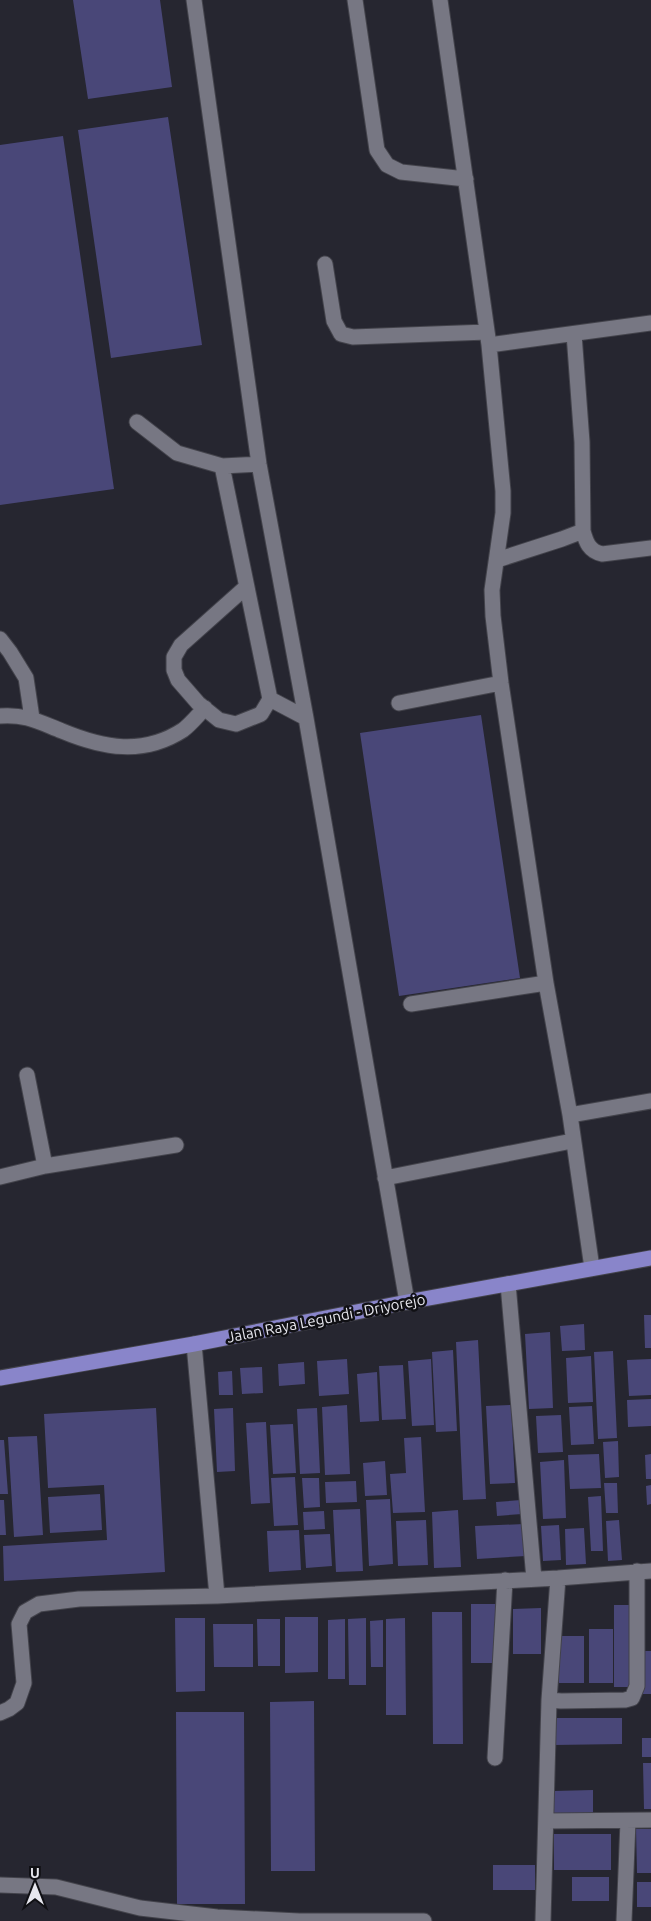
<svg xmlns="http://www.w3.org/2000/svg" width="651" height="1921" viewBox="0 0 651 1921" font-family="Ubuntu,sans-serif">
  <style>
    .building { fill: #494778 }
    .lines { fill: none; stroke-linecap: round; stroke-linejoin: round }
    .lane-casing { stroke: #43434b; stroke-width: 17 }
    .street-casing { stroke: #43434b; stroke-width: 17 }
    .primary-casing { stroke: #43434b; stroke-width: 17 }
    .lane { stroke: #777783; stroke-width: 15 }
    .street { stroke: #777783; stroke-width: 15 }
    .primary { stroke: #8985ca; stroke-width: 15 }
    .labels { text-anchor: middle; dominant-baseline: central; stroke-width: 5; stroke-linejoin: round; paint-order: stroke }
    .street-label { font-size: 15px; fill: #e7e7ee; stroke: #101014 }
  </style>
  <rect width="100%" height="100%" fill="#262630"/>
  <path class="building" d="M73,0H160L172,87L88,99Z
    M168,117L202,345L111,358L78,130Z
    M63,136L114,489L0,505V145Z
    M481,715L520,978L399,996L360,733Z
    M644,1315H651V1348H645Z
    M584,1324L585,1350L562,1351L560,1326Z
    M550,1332L553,1408L529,1409L525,1334Z
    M478,1340L486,1499L463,1500L456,1342Z
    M453,1350L457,1431L436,1432L432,1352Z
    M613,1351L617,1438L598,1439L594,1352Z
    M591,1356L593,1402L568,1403L566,1358Z
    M347,1359L349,1394L319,1396L317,1361Z
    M431,1359L434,1425L412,1426L408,1361Z
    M651,1359V1395L629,1396L627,1360Z
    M304,1362L305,1384L279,1386L278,1364Z
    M403,1365L406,1419L382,1420L379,1366Z
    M262,1367L263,1393L242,1394L240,1368Z
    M232,1371L233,1395H219L218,1372Z
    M377,1372L379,1421L360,1422L357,1374Z
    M651,1399V1426L628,1427L627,1400Z
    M347,1405L350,1474L325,1475L322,1407Z
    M511,1405L515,1483L490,1484L486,1406Z
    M592,1406L594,1444L571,1445L569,1407Z
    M156,1408L165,1572L4,1581L3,1546L107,1540L104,1485L48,1488L44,1414Z
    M233,1408L235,1471L217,1472L214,1409Z
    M317,1408L320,1473L300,1474L297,1409Z
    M561,1415L563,1452L538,1453L536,1416Z
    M266,1422L270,1503L251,1504L246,1423Z
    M293,1424L296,1473L273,1474L270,1425Z
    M37,1436L43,1535L14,1537L8,1437Z
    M421,1437L425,1512L393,1513L390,1474L406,1473L404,1438Z
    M0,1440H4L8,1494H0Z
    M618,1441L619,1477L605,1478L603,1442Z
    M599,1454L601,1488L570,1489L568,1455Z
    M651,1454V1479H646L645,1455Z
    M564,1460L566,1518L543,1519L540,1462Z
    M385,1461L387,1495L365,1496L363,1463Z
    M295,1477L298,1525L274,1526L271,1478Z
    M302,1478H319L320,1507L304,1508Z
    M356,1481L357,1502L326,1503L325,1482Z
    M604,1483H617L618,1513H606Z
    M651,1485V1504L647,1505L646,1486Z
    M100,1494L102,1530L50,1533L48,1497Z
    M601,1496L603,1551H591L588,1497Z
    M390,1499L393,1564L369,1566L366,1500Z
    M0,1500H4L6,1535H0Z
    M521,1500L522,1514L497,1516L496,1502Z
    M360,1509L363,1571L336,1572L333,1510Z
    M458,1510L461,1567L434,1568L432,1512Z
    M324,1511L325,1529L304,1530L303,1512Z
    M426,1520L428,1565L398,1566L396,1521Z
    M619,1520L622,1560L608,1561L606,1521Z
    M524,1524L526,1556L477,1559L475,1526Z
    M559,1525L561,1560L543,1561L541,1526Z
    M584,1528L586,1564L566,1565L565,1529Z
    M299,1530L301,1570L269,1572L267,1531Z
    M330,1534L332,1566L306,1568L304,1535Z
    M471,1604H498V1663H471Z
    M614,1605H632V1687H614Z
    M541,1608V1654H513V1609Z
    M432,1612H462L463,1744H433Z
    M285,1617H318V1672L285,1673Z
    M175,1618H205V1691L176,1692Z
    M366,1618V1685H349L348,1619Z
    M405,1618L406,1715H386V1619Z
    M257,1619H280V1666H258Z
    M345,1619V1679H328V1620Z
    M383,1620V1667H371L370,1621Z
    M213,1624H253V1667H214Z
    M589,1629H613V1683H589Z
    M559,1636H584V1683H559Z
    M643,1651H651V1694H643Z
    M314,1701L315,1871H271L270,1702Z
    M176,1712H244L245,1904H177Z
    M554,1718H622V1744L554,1745Z
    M642,1738H651V1757H642Z
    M643,1763H651V1809H644Z
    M593,1790V1818H553V1791Z
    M636,1829H651V1873H637Z
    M554,1834H611V1870H554Z
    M493,1865H535V1890H493Z
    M572,1877H609V1901H572Z
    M637,1882H651V1907H637Z"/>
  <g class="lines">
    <defs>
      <path id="lane" d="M194,0L259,464L306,718L407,1302
        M355,0L377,150L387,165L401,172L466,179
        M440,0L489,345L503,491V513L492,590L493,616L501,683L546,983L570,1115L592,1268
        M325,264L334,321L341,334L353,337L487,332
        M489,345L651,323
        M137,422L177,453L222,466L259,464
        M222,466L270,699
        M583,531C586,542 589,551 602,554L651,548
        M497,560L562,539L583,531L582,442L574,334
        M246,587L181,645L174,657V670L178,680L198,703L219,720L236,724L261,714L270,699L306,718
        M0,639L10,652L26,678L32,718
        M399,703L501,683
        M0,716C26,714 39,722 62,731C103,748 143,756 183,730C191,724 198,715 205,708
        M411,1004L546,983
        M570,1115L651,1101
        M45,1166L176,1145
        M0,1177L45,1166L27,1075
        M385,1178L572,1141"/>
      <path id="street" d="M508,1284L534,1579
        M194,1344L217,1596
        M558,1578L549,1700L561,1701L625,1700L632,1698L637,1686V1571
        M0,1713L9,1709L17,1703L24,1683L19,1624L25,1612L39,1604L79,1599L217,1596L558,1578L651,1571
        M495,1758L505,1580
        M546,1821L651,1820
        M0,1885L56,1887L140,1908L217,1917L299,1921H424
        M543,1921L549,1700
        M624,1921L628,1821"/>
      <path id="primary" d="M0,1378L194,1344L407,1302L651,1258"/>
    </defs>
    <use href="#lane" class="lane-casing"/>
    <use href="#street" class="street-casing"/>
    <use href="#primary" class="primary-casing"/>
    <use href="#lane" class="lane"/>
    <use href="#street" class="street"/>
    <use href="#primary" class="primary"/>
  </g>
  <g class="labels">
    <g class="street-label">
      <text transform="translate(326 1318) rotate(-11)">Jalan Raya Legundi - Driyorejo</text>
    </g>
  </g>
  <g transform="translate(35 1886)" stroke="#101014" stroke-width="4" paint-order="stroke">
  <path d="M0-4L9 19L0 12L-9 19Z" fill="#e7e7ee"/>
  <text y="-8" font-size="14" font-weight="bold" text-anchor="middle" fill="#e7e7ee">U</text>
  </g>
</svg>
